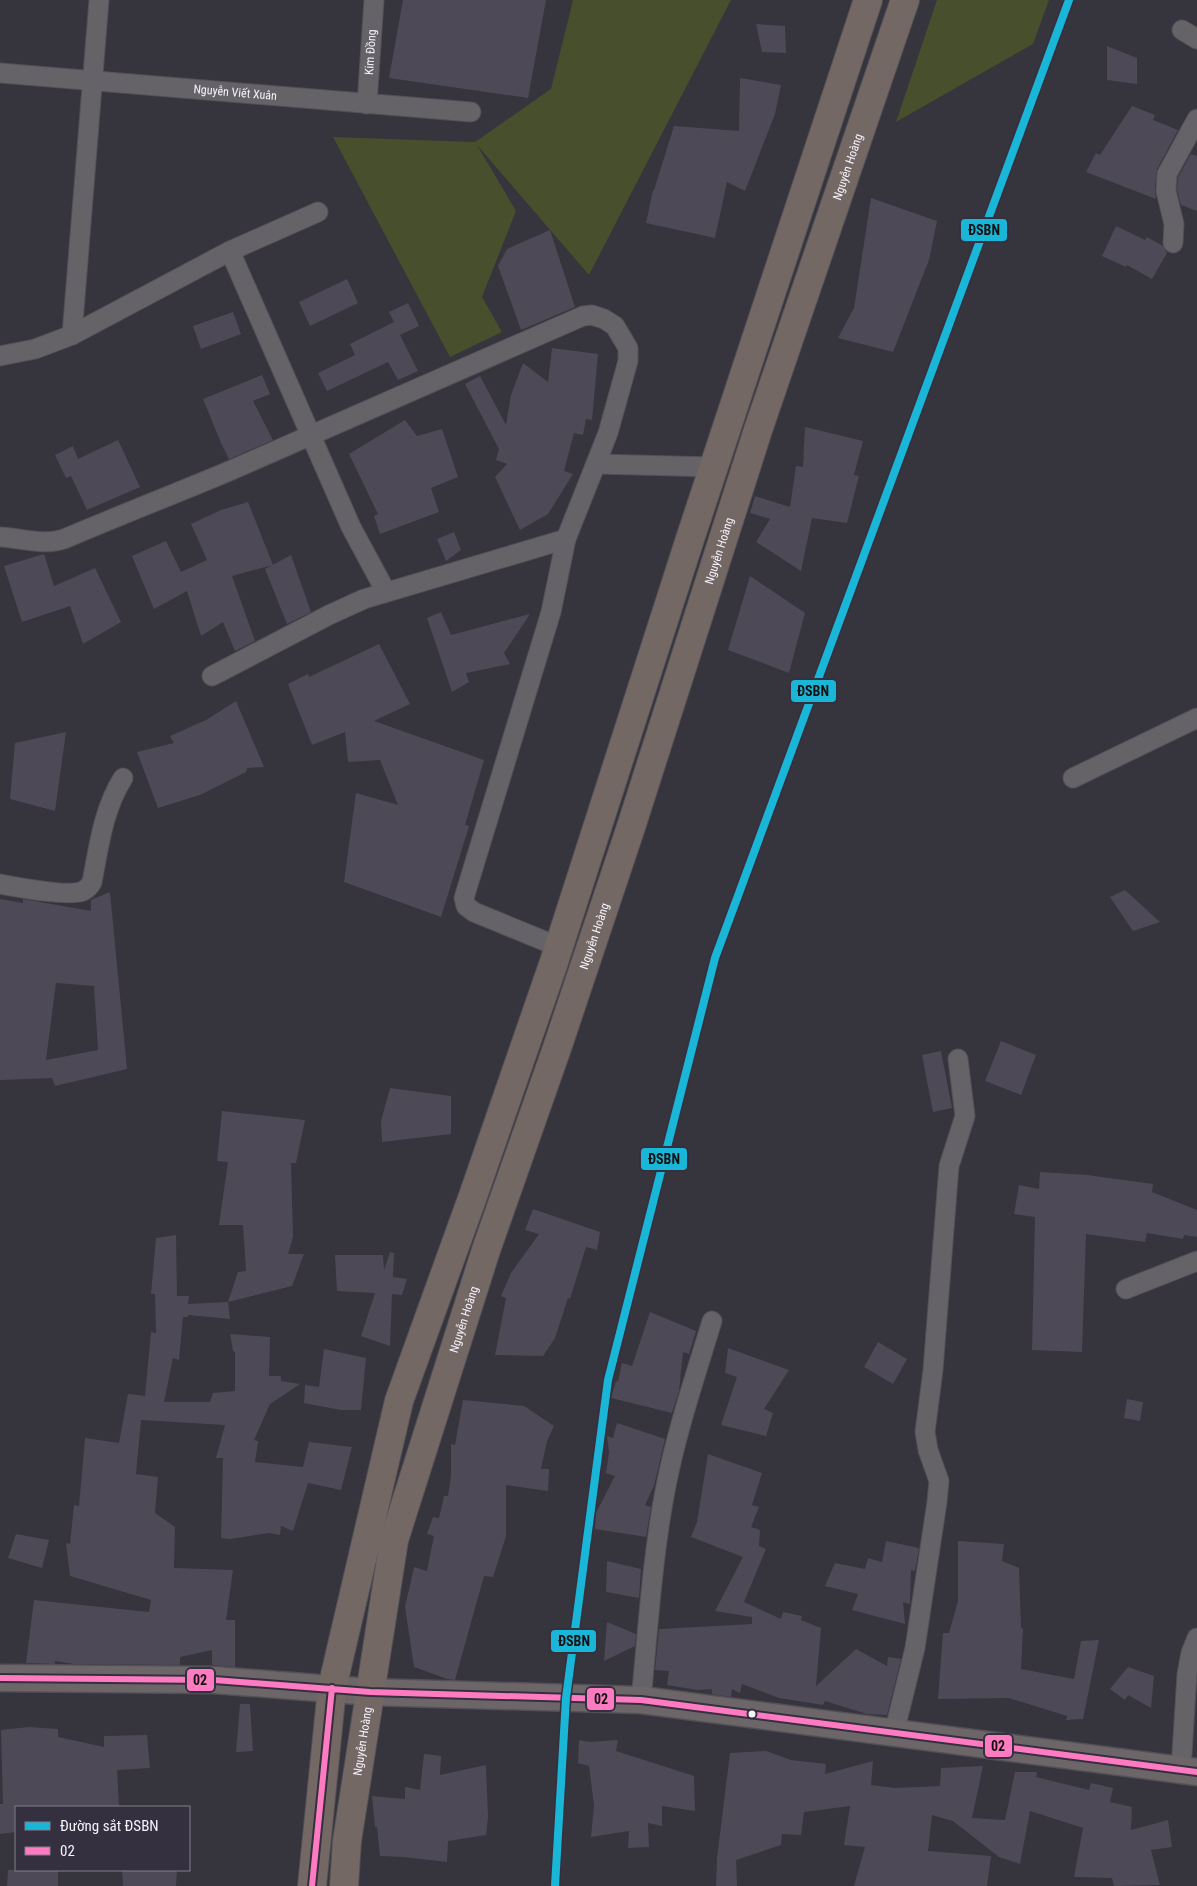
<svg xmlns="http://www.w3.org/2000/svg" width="1197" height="1886" viewBox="0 0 1197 1886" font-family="'Roboto Condensed',sans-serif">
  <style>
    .green { fill: #474f2c }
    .building { fill: #4e4957; fill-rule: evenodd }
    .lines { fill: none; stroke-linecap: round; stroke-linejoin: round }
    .street-casing { stroke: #525056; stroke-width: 21 }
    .secondary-casing { stroke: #525056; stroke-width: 29 }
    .highway-casing { stroke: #525056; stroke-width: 30 }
    .street { stroke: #656368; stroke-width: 19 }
    .secondary { stroke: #6c6669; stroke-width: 26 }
    .highway { stroke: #746865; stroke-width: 28 }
    .bus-1-casing { stroke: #35303f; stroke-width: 10 }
    .bus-1 { stroke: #fe7ac1; stroke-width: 6 }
    .rail-1-casing { stroke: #35303f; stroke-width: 11 }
    .rail-1 { stroke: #1ab6d8; stroke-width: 8 }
    .bus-dot { fill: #f5f2fc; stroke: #35303f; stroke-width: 2 }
    .labels { text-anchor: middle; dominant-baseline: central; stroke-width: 4; stroke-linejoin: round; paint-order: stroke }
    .street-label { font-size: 12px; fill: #f5f2fc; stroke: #35303f }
    .line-badge { stroke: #35303f; stroke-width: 2 }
    .pale-badge-label { font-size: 14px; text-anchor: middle; font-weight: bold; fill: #111 }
  </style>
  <rect width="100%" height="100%" fill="#36343c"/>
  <path class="green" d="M573,0H731L589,275L477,145L516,211L482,297L502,332L450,357L333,137L475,142L551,89Z
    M937,0H1049L1033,44L896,122Z"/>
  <path class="building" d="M403,0H546L528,98L389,78Z
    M756,24L785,26L786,53L762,52Z
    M1107,46L1137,58V84L1107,80Z
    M740,78L781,85L775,114L745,191L727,182L715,238L646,223L653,190H654L674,126L739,131Z
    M1132,106L1155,115L1153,120L1178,130L1157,169L1155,190L1156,199L1086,172L1096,153L1100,155Z
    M1191,154L1197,156V211L1181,205L1177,190L1178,177Z
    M871,198L937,221L929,260L893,352L838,338L854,308Z
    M1116,226L1145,240L1147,237L1163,246L1167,253L1152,279L1127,265L1126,267L1102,256Z
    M550,230L575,307L521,330L498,266L507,249Z
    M347,279L358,303L310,326L299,302Z
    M408,303L419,326L400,335L418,371L398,380L388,362L327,391L318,373L355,355L350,344L394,322L389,312Z
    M233,312L241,334L201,349L193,326Z
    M552,348L598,354L592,420L586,419L583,435L574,433L564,471L573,474L548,514L520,530L495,477L507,464L496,460L499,449L465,384L480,376L506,425L511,395L523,363L548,382Z
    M262,375L270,394L253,401L273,440L229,459L221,443L203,399Z
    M405,420L417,436L442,429L458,477L431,488L439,512L380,534L374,516L378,514L349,454Z
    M805,427L863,441L854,475L859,476L847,523L812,518L801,571L756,542L770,519L750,513L755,496L790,507L796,466L803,467Z
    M118,440L140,487L87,510L71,476L66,478L55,455L73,446L78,459Z
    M248,502L273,565L232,576L255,641L235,651L223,622L201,636L187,591L154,609L132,556L166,541L181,572L207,560L191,524L221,510Z
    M454,532L461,550L446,561L437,539Z
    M44,554L54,586L95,568L121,622L83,644L70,606L22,622L4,566Z
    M291,555L311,612L287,624L265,569Z
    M750,576L805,613L789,673L728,650Z
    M441,612L451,635L530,614L504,653L510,664L466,673L469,682L452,692L427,618Z
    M379,644L410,704L374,721L484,760L465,825L469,826L441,917L344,882L356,793L398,805L380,760L348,762L345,732L312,745L288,684L308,674L309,677Z
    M236,701L264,767L247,768L246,772L200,795L158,808L137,752L174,743L170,736L206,720Z
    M66,732L55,811L10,799L15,743Z
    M1125,890L1160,922L1133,931L1110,897Z
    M110,892L127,1069L55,1086L52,1078L0,1080V899L23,903V899L91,911V900ZM56,983L94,986L98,1050L46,1060Z
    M1001,1041L1036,1055L1021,1095L985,1081Z
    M941,1051L952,1108L933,1112L922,1055Z
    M390,1088L451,1096V1134L382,1142L381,1121Z
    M222,1111L305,1120L296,1163H291L293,1237L288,1254H304L292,1286L228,1302L238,1272L246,1271L243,1225H219L228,1162L217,1161Z
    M1040,1172L1087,1175L1153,1184L1152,1192L1197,1210V1237L1184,1235L1183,1239L1147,1233L1145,1242L1086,1234L1082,1352L1032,1350L1035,1217L1014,1214L1019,1185L1039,1189Z
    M533,1209L600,1232L597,1250L586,1247L570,1299L568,1298L555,1338L543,1356L495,1355L506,1298L501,1296L511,1273L539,1234L525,1230Z
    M176,1235L177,1296H189L188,1304L228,1302L230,1319L188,1315V1317H183L179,1360L173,1358L164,1402H210L213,1393L235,1391V1352L233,1351L230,1334L270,1337L269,1376H281V1381L300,1384L270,1404L254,1440L258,1441L255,1462L303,1467L309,1442L352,1447L341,1490L308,1483L293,1531L281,1526L280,1535L269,1533L230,1539L221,1538L223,1458H216L225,1425L141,1420L136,1474L158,1477L155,1513L175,1527L174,1568L233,1570L226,1620H235V1667L212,1665V1650L180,1657V1665L74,1664L55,1661V1664L26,1663L34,1600L149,1612L151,1600L70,1576L66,1543L70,1544L74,1505L79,1506L85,1438L119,1443L128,1394L145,1396L151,1332L156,1333L155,1294H151L156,1238Z
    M390,1252L394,1253L393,1277L407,1279L402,1295L392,1294L390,1346L361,1336L375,1293L337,1291L335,1255H383L384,1270Z
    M650,1312L696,1331L689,1354L683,1352L679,1391L672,1413L611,1398L616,1381L618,1382L622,1363L632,1366Z
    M878,1342L907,1359L893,1384L864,1367Z
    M728,1348L789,1370L764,1409L773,1413L766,1436L721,1425L737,1377L725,1373Z
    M324,1349L366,1358L361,1410H341L304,1403L305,1385L319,1387Z
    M1127,1399L1143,1402L1140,1421L1124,1418Z
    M463,1400L524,1406L554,1426L547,1441L541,1469H549L548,1491L506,1485V1536L493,1577L484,1576L455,1680L447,1679L414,1667L405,1607L414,1567L427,1571L434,1536L427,1534L433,1517L439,1518L444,1496H448L451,1476V1444L455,1445Z
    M617,1423L665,1439L654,1486L645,1505L651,1507L646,1537L595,1529L596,1513L615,1476L606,1473L609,1452L607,1436L613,1438Z
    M708,1454L762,1473L752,1505L759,1507L751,1527L760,1530L759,1546L766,1549L744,1602L781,1619L783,1612L802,1616L801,1620L821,1628L816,1686L856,1649L887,1666L888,1657L901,1659L887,1715L867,1714L825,1701L823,1705L779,1698L742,1684L740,1693L732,1689L731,1697L712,1694V1689L697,1690L667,1685L669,1671L655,1670L659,1629L752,1624V1617L715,1611L743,1557L691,1537L697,1522Z
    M16,1534L49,1540L42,1568L8,1558Z
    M886,1541L919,1548L915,1571L911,1570L910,1604L903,1602L905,1624L852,1610L858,1594L825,1586L835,1563L865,1569L868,1558L882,1562Z
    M958,1541L1004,1544L1002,1561L1019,1568L1021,1628L1023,1629L1021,1669L1074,1679L1081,1641L1099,1640L1083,1719L1066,1720L1067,1716L1009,1698L938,1699L943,1633H949L958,1601Z
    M607,1561L641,1569L639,1598L606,1592Z
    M607,1622L636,1634L635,1646L604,1661Z
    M1128,1667L1154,1676L1151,1708L1128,1695L1125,1700L1110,1689Z
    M240,1704H250L253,1751L236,1752Z
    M29,1727L58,1729V1737L104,1747V1736L147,1735L150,1768L117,1770L119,1807H16V1832L0,1834V1804H3L1,1730Z
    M579,1740L590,1742L618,1740L616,1751L694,1776L695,1811L662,1806V1826L648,1823L649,1847L628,1848L629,1831L591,1837L594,1805L589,1766L578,1763Z
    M766,1751L791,1760L826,1764L825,1774L873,1761L871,1785L895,1788L940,1786L941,1768L983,1766L972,1818L1005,1820L1015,1772H1037L1036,1777L1089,1790L1091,1783L1113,1788L1110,1802L1132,1807L1131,1830L1168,1820L1172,1847L1151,1850L1160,1885L1114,1886L1112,1878L1074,1877L1083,1828L1030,1811L1020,1864L999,1857L953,1821L932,1815L928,1851L991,1856L987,1886H854L865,1847L844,1845L850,1806L804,1812L801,1835L782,1834L781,1845L736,1860L737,1886H716L717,1858L730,1753Z
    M424,1754L441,1756L440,1775L486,1765L488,1817L486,1835L448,1841L447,1862L404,1857L380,1856L377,1827H375L372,1796L405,1799V1787L420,1790Z
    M8,1870H58V1886H7Z
    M122,1870H177L176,1886H123Z"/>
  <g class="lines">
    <defs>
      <g id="street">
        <path d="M1182,30L1197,39"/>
        <path id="s1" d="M0,73L471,112"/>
        <path id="s2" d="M367,104L374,0"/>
        <path d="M1173,243L1174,224L1166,191L1167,174L1197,119"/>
        <path d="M230,251L351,527L386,592"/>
        <path d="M72,335L99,0"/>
        <path d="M0,356L35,349L72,335L230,251L318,212"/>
        <path d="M596,464L714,467"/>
        <path d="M0,537C22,538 42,546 64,539C118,516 172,495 227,472L583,316L592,315L604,319L615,326L628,348V361L608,433L566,539L551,612L464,898L466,906L474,912L559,947"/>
        <path d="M212,676L329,615L364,599L566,539"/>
        <path d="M1073,778L1197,718"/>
        <path d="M0,884C16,887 70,897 83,891C87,889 90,886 92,882C99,846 103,810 123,778"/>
        <path d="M1126,1289L1197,1261"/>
        <path d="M641,1700C648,1630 652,1560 665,1491C676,1433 695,1377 712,1321"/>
        <path d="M894,1733L915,1648L937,1502L939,1481L928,1450L925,1432L933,1370L949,1166L965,1116L958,1059"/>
        <path d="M1181,1770L1187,1674L1191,1653L1197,1638"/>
      </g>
      <path id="secondary" d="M0,1678L214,1680L370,1692L641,1700L1197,1772"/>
      <g id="highway">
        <path d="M312,1886L332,1688L399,1401L473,1196L553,965L690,539L868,0"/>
        <path id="s3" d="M344,1886L347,1841L394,1540L486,1250L557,1048L630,830L758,430L905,0"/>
      </g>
    </defs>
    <use href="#street" class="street-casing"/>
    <use href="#secondary" class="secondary-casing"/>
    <use href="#highway" class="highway-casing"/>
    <use href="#street" class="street"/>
    <use href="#secondary" class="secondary"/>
    <use href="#highway" class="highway"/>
    <defs>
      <path id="bus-1" d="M0,1678L214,1680L370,1692L641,1700L1197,1772
        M312,1886L332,1688"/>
    </defs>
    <use href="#bus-1" class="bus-1-casing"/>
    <use href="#bus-1" class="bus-1"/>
    <defs>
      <path id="rail-1" d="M555,1886L566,1698L608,1380L715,958L1069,0"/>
    </defs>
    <use href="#rail-1" class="rail-1-casing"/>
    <use href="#rail-1" class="rail-1"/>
  </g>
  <circle class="bus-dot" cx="752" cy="1714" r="4.5"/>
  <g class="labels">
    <g class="street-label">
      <text stroke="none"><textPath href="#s2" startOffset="52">Kim Đồng</textPath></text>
      <text stroke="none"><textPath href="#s1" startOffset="236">Nguyễn Viết Xuân</textPath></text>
      <text stroke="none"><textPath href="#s3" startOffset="1796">Nguyễn Hoàng</textPath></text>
      <text stroke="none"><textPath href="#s3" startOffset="1391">Nguyễn Hoàng</textPath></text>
      <text stroke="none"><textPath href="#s3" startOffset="986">Nguyễn Hoàng</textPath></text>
      <text stroke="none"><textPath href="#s3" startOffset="581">Nguyễn Hoàng</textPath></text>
      <text stroke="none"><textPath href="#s3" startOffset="146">Nguyễn Hoàng</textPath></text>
    </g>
  </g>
  <g class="line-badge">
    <rect x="960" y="218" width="48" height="24" rx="5" fill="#1ab6d8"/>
    <rect x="790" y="679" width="47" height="24" rx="5" fill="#1ab6d8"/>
    <rect x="640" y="1147" width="48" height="24" rx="5" fill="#1ab6d8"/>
    <rect x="550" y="1629" width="47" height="24" rx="5" fill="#1ab6d8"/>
    <rect x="186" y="1668" width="29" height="24" rx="5" fill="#fe7ac1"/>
    <rect x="586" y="1687" width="29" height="24" rx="5" fill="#fe7ac1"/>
    <rect x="984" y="1734" width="29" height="24" rx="5" fill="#fe7ac1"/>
  </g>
  <g class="pale-badge-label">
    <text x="984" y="235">ĐSBN</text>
    <text x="813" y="696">ĐSBN</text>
    <text x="664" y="1164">ĐSBN</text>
    <text x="574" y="1646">ĐSBN</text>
    <text x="200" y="1685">02</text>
    <text x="601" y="1704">02</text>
    <text x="998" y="1751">02</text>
  </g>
  <rect x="15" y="1806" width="175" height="65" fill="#35303f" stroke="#827e8b"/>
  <rect x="25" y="1822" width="25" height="8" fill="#1ab6d8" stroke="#827e8b"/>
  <text x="60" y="1831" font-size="15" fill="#f5f2fc">Đường sắt ĐSBN</text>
  <rect x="25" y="1847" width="25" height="8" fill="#fe7ac1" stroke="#827e8b"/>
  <text x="60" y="1856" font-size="15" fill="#f5f2fc">02</text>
</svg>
